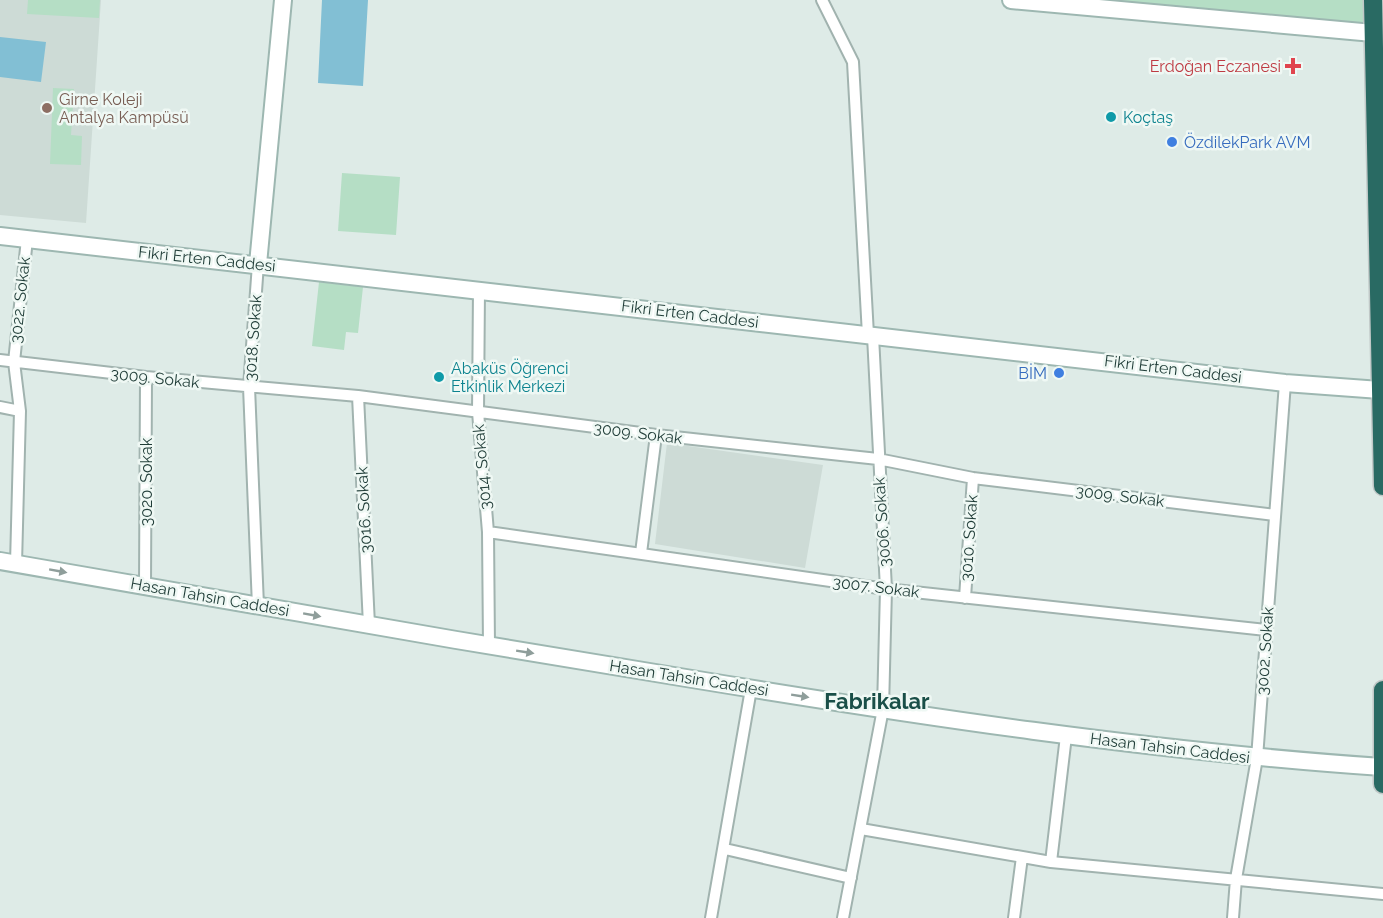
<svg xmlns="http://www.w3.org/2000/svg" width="1383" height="918" viewBox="0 0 1383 918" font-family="Raleway,sans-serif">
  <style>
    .built { fill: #cddbd6 }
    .green { fill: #b5dec5 }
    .water { fill: #82bfd4 }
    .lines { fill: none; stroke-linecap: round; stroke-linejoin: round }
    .street-casing { stroke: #a1b3af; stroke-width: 14 }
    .secondary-casing { stroke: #9db7b1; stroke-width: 20 }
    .highway-casing { stroke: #c0c8c7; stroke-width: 21 }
    .street { stroke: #fff; stroke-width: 10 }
    .secondary { stroke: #fff; stroke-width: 16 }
    .highway { stroke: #296a63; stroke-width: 18 }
    .oneway { fill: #8f9e9b }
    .health-dot { fill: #e0444e; stroke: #eff8f4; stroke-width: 2 }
    .education-dot { fill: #8d6e63; stroke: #eff8f4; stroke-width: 2 }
    .culture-dot { fill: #0f9aa8; stroke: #eff8f4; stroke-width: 2 }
    .shop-dot { fill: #3f7fe0; stroke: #eff8f4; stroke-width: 2 }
    .labels { text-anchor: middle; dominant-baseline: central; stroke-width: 5; stroke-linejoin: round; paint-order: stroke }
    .health-label { font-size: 16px; fill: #be3a42; stroke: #eff8f4; text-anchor: end }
    .education-label { font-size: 16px; fill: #785e54; stroke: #eff8f4; text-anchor: start }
    .culture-label { font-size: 16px; fill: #0d838f; stroke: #eff8f4; text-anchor: start }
    .shop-label { font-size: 16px; fill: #366cbe; stroke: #eff8f4; text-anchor: start }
    .street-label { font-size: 16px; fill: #1f3c37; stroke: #eff8f4 }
    .district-label { font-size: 22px; font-weight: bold; fill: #1a4f48; stroke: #eff8f4 }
  </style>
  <rect width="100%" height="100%" fill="#deebe7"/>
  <path class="built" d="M0,0H101L86,223L0,215Z
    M667,443L823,465L805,568L655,544Z"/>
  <path class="green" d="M28,0H100L99,18L27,14Z
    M1004,0H1372L1373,33Z
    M53,88L74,89L71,135L82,136L81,165L50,164Z
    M342,173L400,177L396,235L338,231Z
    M319,282L363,287L358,333L346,332L344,350L312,346Z"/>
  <path class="water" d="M322,0H368L363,86L318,83Z
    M0,37L46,42L41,82L0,77Z"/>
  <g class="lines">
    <defs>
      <path id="street" d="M822,0L853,62L868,335
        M258,264L249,387L258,606
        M479,289L478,412L488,532L489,646
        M0,360L146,377L358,396L656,435L878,459L973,478L1275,515
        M358,396L369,625
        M0,407L20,411
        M488,532L886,589L1266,630
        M641,553L656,435
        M16,564L20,411L14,362L27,239
        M145,586L146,377
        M965,598L973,478
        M861,829L1051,862L1383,894
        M725,849L851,878
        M1051,862L1066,736
        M711,918L751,689
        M843,918L883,709L886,589L873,336
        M1014,918L1022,857
        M1233,918L1236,879L1257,758L1285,383"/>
      <path id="secondary" d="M1011,0L1373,33
        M0,236L1285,383L1380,390
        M258,264L283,0
        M0,561C228,601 457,641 686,678C917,716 1148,751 1382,767"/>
      <path id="highway" d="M1373,0L1383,486
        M1383,690V784"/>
    </defs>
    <use href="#street" class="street-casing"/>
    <use href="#secondary" class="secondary-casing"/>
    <use href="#highway" class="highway-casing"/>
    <use href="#street" class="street"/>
    <use href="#secondary" class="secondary"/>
    <use href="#highway" class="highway"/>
  </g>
  <defs><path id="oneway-solid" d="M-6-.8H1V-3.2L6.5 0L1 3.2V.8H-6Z" transform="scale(1.5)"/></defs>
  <g class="oneway">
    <use href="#oneway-solid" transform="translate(58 571) rotate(10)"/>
    <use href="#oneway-solid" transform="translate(312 615) rotate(10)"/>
    <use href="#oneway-solid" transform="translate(525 652) rotate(9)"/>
    <use href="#oneway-solid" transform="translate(800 696) rotate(9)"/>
  </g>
  <path class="health-dot" d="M1290 57h6v6h6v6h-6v6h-6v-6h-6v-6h6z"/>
  <circle class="education-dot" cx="47" cy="108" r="6"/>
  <g class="culture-dot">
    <circle cx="1111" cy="117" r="6"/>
    <circle cx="439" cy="377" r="6"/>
  </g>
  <g class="shop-dot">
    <circle cx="1172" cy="142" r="6"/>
    <circle cx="1059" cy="373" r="6"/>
  </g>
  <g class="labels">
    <g class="health-label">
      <text x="1281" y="66">Erdoğan Eczanesi</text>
    </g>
    <g class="education-label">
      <text x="59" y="99">Girne Koleji<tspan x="59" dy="18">Antalya Kampüsü</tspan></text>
    </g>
    <g class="culture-label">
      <text x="1123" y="117">Koçtaş</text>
      <text x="451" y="368">Abaküs Öğrenci<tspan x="451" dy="18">Etkinlik Merkezi</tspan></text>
    </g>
    <g class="shop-label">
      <text x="1184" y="142">ÖzdilekPark AVM</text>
      <text x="1047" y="373" text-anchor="end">BİM</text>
    </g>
    <g class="street-label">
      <text transform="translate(207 259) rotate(6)">Fikri Erten Caddesi</text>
      <text transform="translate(20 300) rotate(-84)">3022. Sokak</text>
      <text transform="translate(690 314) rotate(7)">Fikri Erten Caddesi</text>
      <text transform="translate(253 338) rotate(-86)">3018. Sokak</text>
      <text transform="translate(1173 369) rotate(7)">Fikri Erten Caddesi</text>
      <text transform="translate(155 378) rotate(6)">3009. Sokak</text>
      <text transform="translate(638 433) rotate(7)">3009. Sokak</text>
      <text transform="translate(482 467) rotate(-95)">3014. Sokak</text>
      <text transform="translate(146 482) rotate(-90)">3020. Sokak</text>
      <text transform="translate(1120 496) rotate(7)">3009. Sokak</text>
      <text transform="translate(364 510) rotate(-93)">3016. Sokak</text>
      <text transform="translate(882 522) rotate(-94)">3006. Sokak</text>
      <text transform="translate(969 538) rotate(-86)">3010. Sokak</text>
      <text transform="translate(876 587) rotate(7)">3007. Sokak</text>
      <text transform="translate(210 597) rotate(10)">Hasan Tahsin Caddesi</text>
      <text transform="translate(1265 651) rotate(-86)">3002. Sokak</text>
      <text transform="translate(689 678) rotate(9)">Hasan Tahsin Caddesi</text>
      <text transform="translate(1170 748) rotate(7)">Hasan Tahsin Caddesi</text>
    </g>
    <g class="district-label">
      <text x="877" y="701">Fabrikalar</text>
    </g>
  </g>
</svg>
